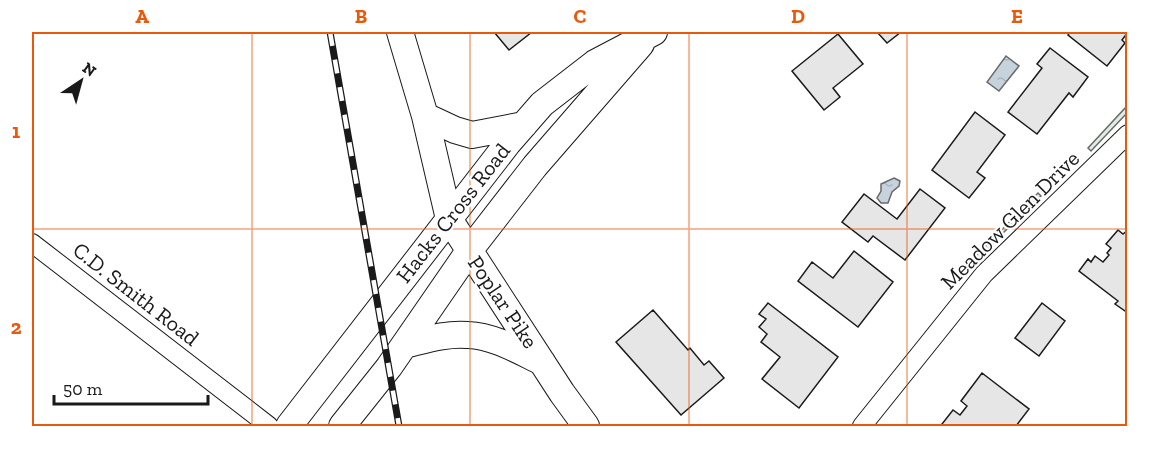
<svg xmlns="http://www.w3.org/2000/svg" width="1159" height="458" viewBox="0 0 1159 458" font-family="'Zilla Slab',serif">
  <style>
    .grass { fill: url(#grass-dots); stroke: #6a6a6a; stroke-width: 1.5 }
    .water { fill: url(#water-ripples); stroke: #6a6a6a; stroke-width: 1.5 }
    .building { fill: #e6e6e6; stroke: #1a1a1a; stroke-width: 1.5 }
    .lines { fill: none; stroke-linecap: round; stroke-linejoin: round }
    .street-casing { stroke: #1a1a1a; stroke-width: 20 }
    .secondary-casing { stroke: #1a1a1a; stroke-width: 28 }
    .street { stroke: #fff; stroke-width: 18 }
    .secondary { stroke: #fff; stroke-width: 26 }
    .rail-casing { stroke: #1a1a1a; stroke-width: 7 }
    .rail { stroke: #fff; stroke-width: 4.5; stroke-dasharray: 14; stroke-linecap: butt }
    .grid { fill: none; stroke: #e8590c; stroke-width: 1.5; stroke-opacity: 0.55 }
    .labels { text-anchor: middle; dominant-baseline: central; stroke-width: 4.5; stroke-linejoin: round; paint-order: stroke }
    .street-label { font-size: 22px; fill: #1a1a1a; stroke: #fff }
    .neatline { fill: none; stroke: #e8590c; stroke-width: 2 }
    .grid-label { font-size: 20px; text-anchor: middle; font-weight: bold; fill: #e8590c }
  </style>
  <defs>
    <pattern id="grass-dots" width="8" height="8" patternUnits="userSpaceOnUse" patternTransform="scale(1.5)"><rect width="8" height="8" fill="#e0efe3"/><path d="M2 2h.1M6 6h.1" fill="none" stroke="#c0ccc2" stroke-width="1.8" stroke-linecap="round"/></pattern>
    <pattern id="water-ripples" width="26" height="14" patternUnits="userSpaceOnUse" patternTransform="scale(1.5)"><rect width="26" height="14" fill="#c6d2dc"/><path d="M2 4q2-2 4 0t4 0M15 11q2-2 4 0t4 0" fill="none" stroke="#aab4bc"/></pattern>
  </defs>
  <rect width="100%" height="100%" fill="#fff"/>
  <path class="grass" d="M1127,106V113L1091,151L1088,148Z
    M1038,193L1041,196L1002,234L960,278L957,275Z"/>
  <path class="water" d="M1006,56L1019,66L999,91L987,82Z
    M894,178L900,181L899,186L892,192L888,203H881L877,198L881,191V184Z"/>
  <path class="building" d="M494,32H532L509,50Z
    M877,32H901L887,43Z
    M1070,32H1128L1122,40L1125,43L1107,66L1068,35Z
    M838,34L863,64L833,88L840,97L824,110L792,71Z
    M1050,48L1088,77L1073,97L1069,93L1037,134L1008,112L1042,68L1037,64Z
    M975,112L1005,135L977,172L985,178L969,198L932,170Z
    M920,189L945,208L905,260L873,236L868,242L842,222L864,194L897,219Z
    M1118,230L1123,234L1128,230V313L1115,304L1118,301L1079,271L1088,259L1091,262L1095,256L1103,262L1109,255L1107,253L1111,248L1106,244Z
    M854,251L893,282L858,327L798,281L812,262L833,278Z
    M768,303L838,357L799,408L762,379L780,357L761,342L767,334L759,327L766,319L759,314Z
    M1042,303L1065,321L1039,356L1015,338Z
    M653,310L688,350L690,348L704,365L709,361L724,378L681,415L616,342Z
    M982,373L1029,409L1016,426H945L942,424L953,410L960,415L967,406L961,401Z"/>
  <g class="lines">
    <defs>
      <path id="street" d="M32,243L269,426
        M862,426L984,274L1128,134"/>
      <path id="secondary" d="M400,32L425,116L449,219L562,393L586,426
        M425,116L455,130L472,135L524,125
        M404,345C425,340 446,333 468,335C494,336 519,351 542,362
        M289,426L508,143L542,104L595,63L654,32
        M342,426L389,367L469,251L535,166L641,44"/>
    </defs>
    <use href="#street" class="street-casing"/>
    <use href="#secondary" class="secondary-casing"/>
    <use href="#street" class="street"/>
    <use href="#secondary" class="secondary"/>
    <defs>
      <path id="rail" d="M330,32L399,426"/>
    </defs>
    <use href="#rail" class="rail-casing"/>
    <use href="#rail" class="rail"/>
  </g>
  <path class="grid" d="M252,32V426M470,32V426M689,32V426M907,32V426M32,229H1128"/>
  <g class="labels">
    <g class="street-label">
      <text transform="translate(453 213) rotate(-52)">Hacks Cross Road</text>
      <text transform="translate(1010 220) rotate(-45)">Meadow Glen Drive</text>
      <text transform="translate(136 294) rotate(38)">C.D. Smith Road</text>
      <text transform="translate(503 302) rotate(56)">Poplar Pike</text>
    </g>
  </g>
  <rect width="1159" height="458" fill="none" stroke="#ffffff" stroke-width="66"/>
  <g transform="translate(81 81) rotate(36)" stroke="#ffffff" stroke-width="4.5" paint-order="stroke">
  <path d="M0-4.5L10 22L0 15L-10 22Z" fill="#1a1a1a"/>
  <text y="-9" font-size="16" font-weight="bold" text-anchor="middle" fill="#1a1a1a">N</text>
  </g>
  <path d="M54 395v9h154v-9" fill="none" stroke="#1a1a1a" stroke-width="3"/>
  <text x="63" y="395" font-size="18" fill="#1a1a1a" stroke="#ffffff" stroke-width="4.5" paint-order="stroke">50 m</text>
  <rect x="33" y="33" width="1093" height="392" class="neatline"/>
  <g class="grid-label">
    <text x="142" y="23">A</text>
    <text x="361" y="23">B</text>
    <text x="580" y="23">C</text>
    <text x="798" y="23">D</text>
    <text x="1017" y="23">E</text>
    <text x="16" y="138">1</text>
    <text x="16" y="334">2</text>
  </g>
</svg>
